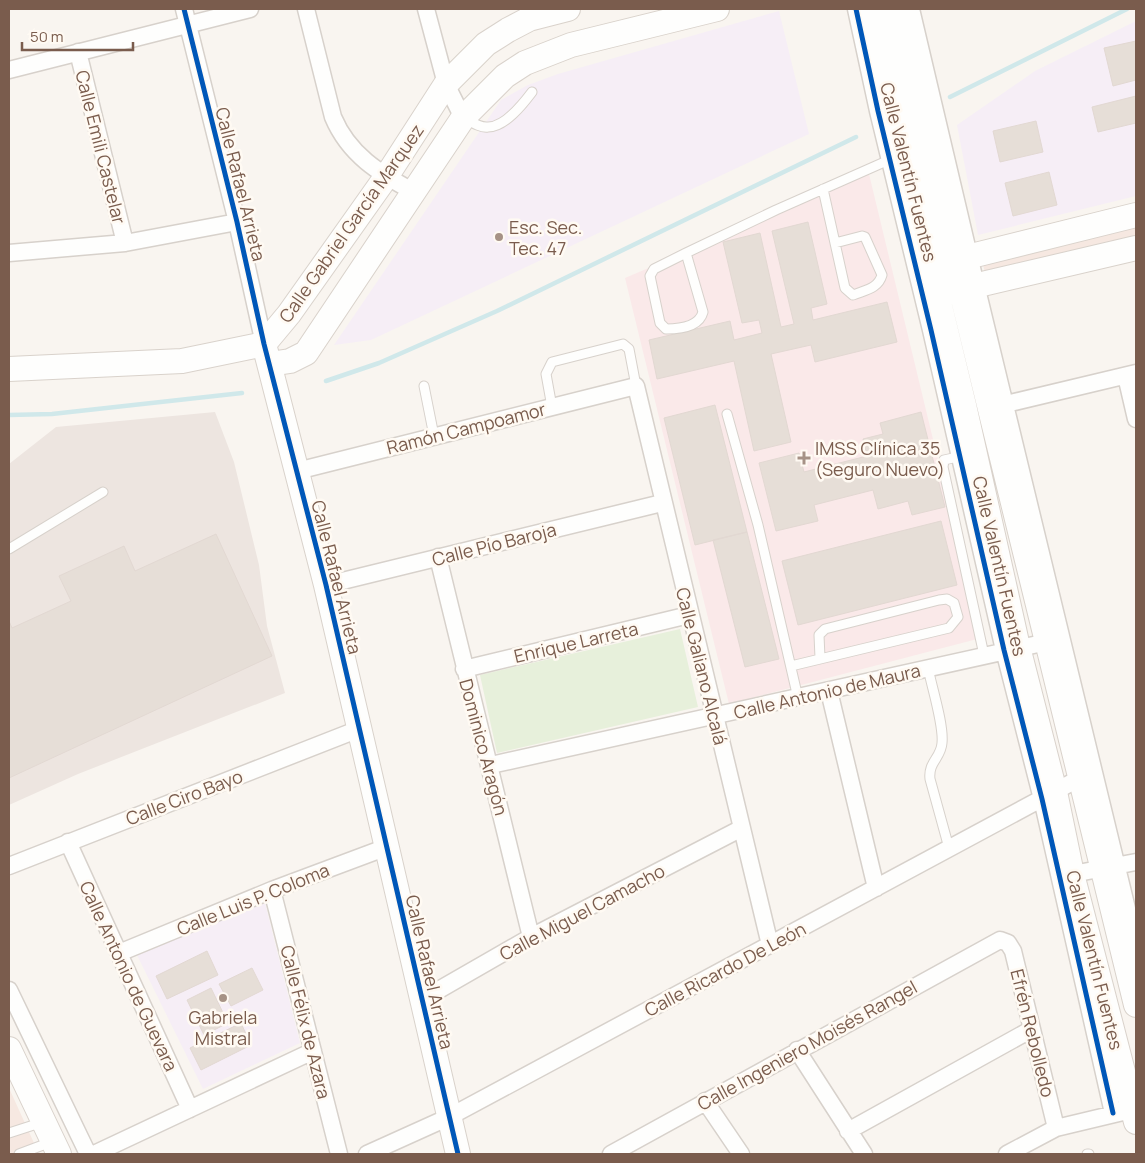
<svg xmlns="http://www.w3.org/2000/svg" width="1145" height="1163" viewBox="0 0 1145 1163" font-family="Manrope,sans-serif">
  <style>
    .commercial { fill: #f6e8e1 }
    .industrial { fill: #ede5e0 }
    .education { fill: #f6eef6 }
    .medical { fill: #fae9e9 }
    .green { fill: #e7f0db }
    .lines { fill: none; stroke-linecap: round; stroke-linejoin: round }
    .stream { stroke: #d0e8ea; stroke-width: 4.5 }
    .building { fill: #e6ded7; stroke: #e2d8d2 }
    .lane-casing { stroke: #d7d1cb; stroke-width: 11 }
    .street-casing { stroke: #d7d1cb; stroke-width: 19 }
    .secondary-casing { stroke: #d9d2cb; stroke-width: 26 }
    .lane { stroke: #fefefd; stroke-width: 9 }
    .street { stroke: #fefefd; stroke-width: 16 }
    .secondary { stroke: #fefefd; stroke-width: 24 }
    .cycleway-casing { stroke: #fffaf3; stroke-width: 8 }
    .cycleway { stroke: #0057b8; stroke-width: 5 }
    .poi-dot { fill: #a69286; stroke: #fffaf3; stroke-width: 2 }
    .labels { text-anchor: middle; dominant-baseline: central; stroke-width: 5; stroke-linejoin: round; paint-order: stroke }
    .street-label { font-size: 18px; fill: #7a5c4d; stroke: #fffaf3 }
    .poi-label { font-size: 18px; fill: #7a5c4d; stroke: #fffaf3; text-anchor: start }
  </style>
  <rect width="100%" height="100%" fill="#f9f5f0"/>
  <path class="commercial" d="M1136,221V238L985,273L981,257Z
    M9,1088L39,1154H9Z"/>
  <path class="industrial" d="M215,412L234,462L259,565L267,626L285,693L78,774L9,805V464L56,427Z"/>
  <path class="education" d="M779,11L809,134L371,340L334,345L501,100L528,85L558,74Z
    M1136,21V196L978,235L957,125L1035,71Z
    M265,903L300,1043L203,1089L136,953Z"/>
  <path class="medical" d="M869,174L981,638L729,704L625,278Z"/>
  <path class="green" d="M680,629L698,707L497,753L480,675Z"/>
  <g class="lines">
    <path class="stream" d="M950,97L1127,9
      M326,381L379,363L497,311L856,137
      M9,415L52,414L242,393"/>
  </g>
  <path class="building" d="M1136,41V80L1113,86L1104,48Z
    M1136,96V123L1098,132L1092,107Z
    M1036,121L1043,152L1000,162L993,131Z
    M1049,172L1057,205L1013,216L1005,183Z
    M808,222L827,304L811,308L813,320L887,302L897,342L815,362L811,345L771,354L791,442L754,451L734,361L657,379L649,340L730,321L734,340L762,333L759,320L742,323L723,242L760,233L781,327L794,324L772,231Z
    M715,405L747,532L695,545L664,418Z
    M921,412L945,507L912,515L908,501L878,509L873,490L814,505L818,521L776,531L759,463L799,453L804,472L867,456L863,439L883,434L880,423Z
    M941,521L957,585L798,625L782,561Z
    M747,532L779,659L745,667L713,540Z
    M216,534L272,656L9,778V621L12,628L71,601L59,576L124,546L135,571Z
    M207,951L218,975L167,999L156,976Z
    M252,968L263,990L231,1006L219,984Z
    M211,988L228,1023L204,1035L187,1000Z
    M241,1023L251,1045L201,1070L190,1048Z"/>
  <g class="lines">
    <defs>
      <path id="lane" d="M466,119C473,123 481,128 488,127C505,127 523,104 532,92
        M823,189L845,288L853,295C865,290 878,289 882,275L865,237L862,236L835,243
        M686,253L703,312C699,327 680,329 666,329L660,323L650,276L654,269L686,253L776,210L889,160
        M424,386L434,436
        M552,407L546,374L552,362L623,344L629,349L636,386
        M727,414L758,525L798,698
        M962,456L944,460L943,467L984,655
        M9,549L103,492
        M791,666L949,628L958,617L954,603L947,599L939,600L825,629L819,635L820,658
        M928,668C932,688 944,725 942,743C941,758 928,762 930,779L949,848
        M9,1133L43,1122
        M19,1154L51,1142
        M1087,1154H1089"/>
      <path id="street" d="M184,9L237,222L264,344
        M306,9L333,117C349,155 379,173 414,192
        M426,9L446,84L463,118
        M856,9L878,111L931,330L1004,650L1042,799L1113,1113
        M911,9L976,285L1136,946
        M78,52L125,243
        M9,70L250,9
        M9,253L125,243L237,222
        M1126,376L1136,419
        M1006,404L1136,373
        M297,471L636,386L770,945
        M438,557L531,937
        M326,585L662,503
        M464,669L689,615
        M829,691L876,888
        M491,765L1047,642
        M68,842L190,1109
        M9,866L359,729
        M1062,876L1136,862
        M272,890L339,1154
        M119,953L272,890L387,847
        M9,990L88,1154
        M423,999L531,937L742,828
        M797,1050L864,1154
        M705,1101L741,1154
        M848,1131L1032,1029
        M94,1154L313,1051
        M367,1154L449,1117L1080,778
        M611,1154L1000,940L1008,943L1013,951L1056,1128
        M1007,1154L1056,1128L1123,1112"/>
      <path id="secondary" d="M870,9L891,104L964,405L1018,647L1055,792L1072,874L1136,1122
        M892,9L1136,1005
        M939,264L1136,215
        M944,293L1136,248
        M264,344L326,585L458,1154
        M270,364L290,361L306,353L463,118L505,76L525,63L571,45L717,9
        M9,369L182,361L264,344L289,314L386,177L446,84L486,44L508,30L529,19L568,9
        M9,1049L59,1154"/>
    </defs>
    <use href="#lane" class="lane-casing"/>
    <use href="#street" class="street-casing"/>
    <use href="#secondary" class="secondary-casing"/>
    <use href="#lane" class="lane"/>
    <use href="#street" class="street"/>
    <use href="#secondary" class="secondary"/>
    <defs>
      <path id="cycleway" d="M184,9L237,222L264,344L326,585L458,1154
        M856,9L878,111L931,330L1004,650L1042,799L1113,1113"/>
    </defs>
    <use href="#cycleway" class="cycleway-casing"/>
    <use href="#cycleway" class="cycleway"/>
  </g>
  <g class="poi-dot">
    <circle cx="499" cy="237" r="5"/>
    <path d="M801.5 450.5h5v5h5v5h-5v5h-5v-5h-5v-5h5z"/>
    <circle cx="223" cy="998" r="5"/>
  </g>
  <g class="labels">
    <g class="street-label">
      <text transform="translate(101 147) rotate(76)">Calle Emili Castelar</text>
      <text transform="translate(909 172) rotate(76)">Calle Valentín Fuentes</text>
      <text transform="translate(241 184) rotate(76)">Calle Rafael Arrieta</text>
      <text transform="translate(351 223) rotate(-55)">Calle Gabriel García Marquez</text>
      <text transform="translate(466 428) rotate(-14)">Ramón Campoamor</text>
      <text transform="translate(494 544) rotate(-14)">Calle Pío Baroja</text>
      <text transform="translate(1000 566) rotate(77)">Calle Valentín Fuentes</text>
      <text transform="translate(337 577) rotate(76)">Calle Rafael Arrieta</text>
      <text transform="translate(576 642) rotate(-13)">Enrique Larreta</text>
      <text transform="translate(702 666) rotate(76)">Calle Galiano Alcalá</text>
      <text transform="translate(827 691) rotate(-13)">Calle Antonio de Maura</text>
      <text transform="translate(484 747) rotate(75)">Dominico Aragón</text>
      <text transform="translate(184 797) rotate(-21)">Calle Ciro Bayo</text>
      <text transform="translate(253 899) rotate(-22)">Calle Luis P. Coloma</text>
      <text transform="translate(582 912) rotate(-28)">Calle Miguel Camacho</text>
      <text transform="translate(1095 960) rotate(76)">Calle Valentín Fuentes</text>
      <text transform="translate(725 969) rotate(-28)">Calle Ricardo De León</text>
      <text transform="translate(430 972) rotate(77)">Calle Rafael Arrieta</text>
      <text transform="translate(129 976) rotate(65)">Calle Antonio de Guevara</text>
      <text transform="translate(306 1022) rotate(76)">Calle Félix de Azara</text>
      <text transform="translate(1033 1033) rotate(76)">Efrén Rebolledo</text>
      <text transform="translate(807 1045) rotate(-29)">Calle Ingeniero Moisés Rangel</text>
    </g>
    <g class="poi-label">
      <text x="509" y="227">Esc. Sec.<tspan x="509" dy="21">Tec. 47</tspan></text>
      <text x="815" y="448">IMSS Clínica 35<tspan x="815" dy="21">(Seguro Nuevo)</tspan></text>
      <text x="223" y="1017" text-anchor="middle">Gabriela<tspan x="223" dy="21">Mistral</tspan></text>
    </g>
  </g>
  <rect width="1145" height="1163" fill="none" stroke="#7a5c4d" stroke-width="20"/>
  <path d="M22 42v8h111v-8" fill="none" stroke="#7a5c4d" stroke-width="2.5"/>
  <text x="30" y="42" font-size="15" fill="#7a5c4d" stroke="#fffaf3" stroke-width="4" paint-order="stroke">50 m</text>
</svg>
